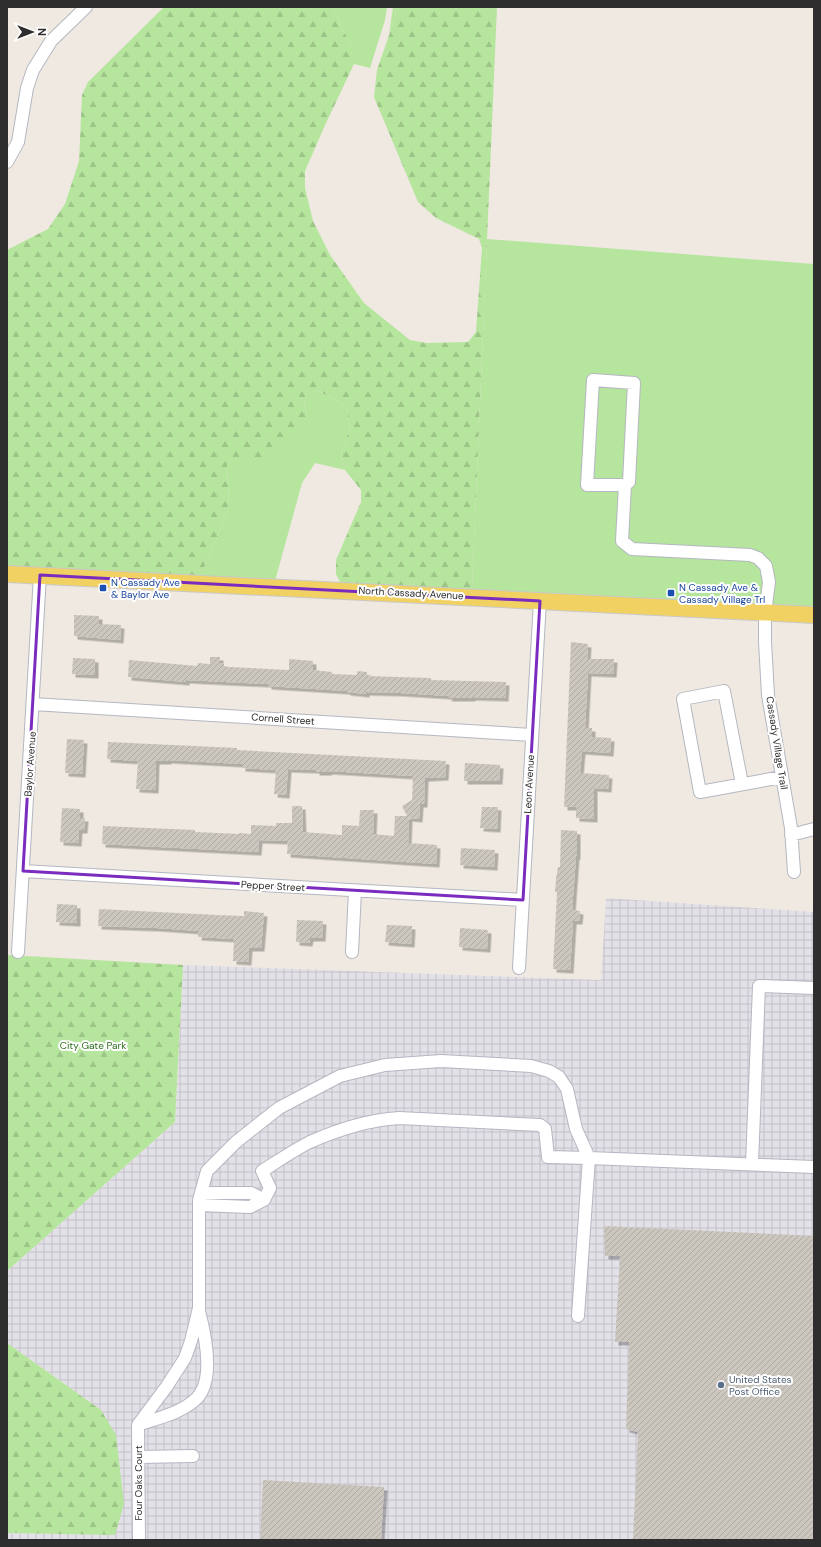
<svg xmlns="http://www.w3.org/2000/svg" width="821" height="1547" viewBox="0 0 821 1547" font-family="'DM Sans',sans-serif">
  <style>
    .industrial { fill: url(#industrial-grid) }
    .green { fill: #b6e59e }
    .forest { fill: url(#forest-firs) }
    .building { fill: url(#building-hatch); filter: url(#shadow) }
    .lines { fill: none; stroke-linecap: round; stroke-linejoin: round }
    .minor-casing { stroke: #b4b7c1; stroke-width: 14 }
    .major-casing { stroke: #c9c9c9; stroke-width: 18 }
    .minor { stroke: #fff; stroke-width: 12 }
    .major { stroke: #f2d163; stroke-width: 16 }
    .marked { fill: none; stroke: #7b2cbf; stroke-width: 3; stroke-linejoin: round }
    .transit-dot { fill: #1a4fb4; stroke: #fff; stroke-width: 1.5 }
    .service-dot { fill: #5c6f8a; stroke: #fff; stroke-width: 1.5 }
    .labels { text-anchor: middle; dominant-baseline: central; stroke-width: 4; stroke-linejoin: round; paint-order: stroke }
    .transit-label { font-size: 10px; fill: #164399; stroke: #fff; text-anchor: start }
    .street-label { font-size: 10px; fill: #2e2e2e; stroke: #fff }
    .park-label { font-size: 10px; fill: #2c6e1b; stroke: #fff }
    .service-label { font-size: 10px; fill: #4e5e75; stroke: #fff; text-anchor: start }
  </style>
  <defs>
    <pattern id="industrial-grid" width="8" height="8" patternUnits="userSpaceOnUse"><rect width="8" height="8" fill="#e3e1e8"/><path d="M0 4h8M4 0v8" fill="none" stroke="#c3c1c7"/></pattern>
    <pattern id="forest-firs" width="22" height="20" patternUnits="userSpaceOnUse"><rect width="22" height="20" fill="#b6e59e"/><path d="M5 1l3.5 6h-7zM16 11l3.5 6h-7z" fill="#9dc588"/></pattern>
    <pattern id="building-hatch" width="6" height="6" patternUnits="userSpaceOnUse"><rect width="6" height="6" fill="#cbc7bf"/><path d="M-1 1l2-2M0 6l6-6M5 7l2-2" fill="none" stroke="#afaba4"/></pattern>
    <filter id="shadow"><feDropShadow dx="3.5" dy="3.5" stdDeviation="0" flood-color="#0004"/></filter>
  </defs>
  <rect width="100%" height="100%" fill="#efe9e1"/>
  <path class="industrial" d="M606,898L814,912V1540H7V1533L115,1535L101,1410L7,1343V1271L175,1122L183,965L601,980Z"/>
  <path class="green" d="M334,7H387L385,20L370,68L354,64V47L343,31Z
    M393,7H396L395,18L389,35Z
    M487,239L814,264V607L472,590Z
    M316,390L338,401L347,410L350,428L341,454L345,470L315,463L302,483L275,581L200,577L219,532L229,505L227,465L233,457H261L307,416L304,403L306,394Z"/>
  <path class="forest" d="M164,7H334L343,31L354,47V64L326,123L305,171V188L313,221L330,255L364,303L410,340L426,343L468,342L476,332L482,248L479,239L436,218L418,202L374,97L377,70L395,18L396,7H497L472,590L341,584L336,574V560L361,502V490L345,470L341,454L350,428L347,410L338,401L316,390L306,395L304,403L307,416L299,433L284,449L261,457H233L227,465L229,505L219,532L200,577L7,568V250L48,229L65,204L79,161L82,95L88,82Z
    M7,955L183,965L175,1122L7,1271Z
    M7,1343L101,1410L116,1435L124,1504L115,1535L7,1533Z"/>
  <path class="building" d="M74,615L99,616V624L121,625L120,640L74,636Z
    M571,642L588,644L587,659H614L613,674L588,673L585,728H592V737L611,738L610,753L582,751L580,773L609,775L608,789L594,788V819L576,818V807H564Z
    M210,657H220V663L224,664V666L229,667L289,670V659L313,661V670L332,672V674L357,675V671L367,672V676L431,678V680L506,682L505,698L472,697V698H448L449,696L401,693L366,692V694L347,692V691L268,686V684L186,680V682L128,677L129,660L197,666L198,663L210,664Z
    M73,658L95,659V675L72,674Z
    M67,739L84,740L82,774L65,773Z
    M108,742L237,748V750L446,761L445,777L425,778L424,804H420L419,819L409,818L408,843L437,845L436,864L287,854L288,841L259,840L258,852L102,844L103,826L195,830V832L239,834V833L251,834V825L276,826V823H292V806H302L303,832L342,835V825L359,826L360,810H374L373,834L394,836L395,816H407L402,806L412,800L413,776L329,771L328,772H316V770L288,769L286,795L274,794L276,770L242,768V764L168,760V761H156L155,790L136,789L138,761L107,759Z
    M465,763L500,765L499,781H464Z
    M482,807H498L497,829L480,828Z
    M62,808L80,809V818H85L84,830H79L78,843L60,842Z
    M561,830L577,831V856H576L572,910L580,911L579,921H573L570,970L553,969L557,892H555L556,879L558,867H560Z
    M461,848L495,850L494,867L460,865Z
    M57,904L77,905V923L56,922Z
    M99,909L217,915L244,916V911L264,913L261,948H249L248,962L233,961L234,939L198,937L199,931L157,928L98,926Z
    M297,920L323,921L322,938H310L309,943L296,942Z
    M387,925L412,926L411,944L385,942Z
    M460,928L488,930L487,949L459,947Z
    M604,1226L814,1236V1540H633L638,1432L626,1429L629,1342H615L620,1256H605Z
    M263,1480L384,1487L381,1540H260Z"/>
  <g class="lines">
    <defs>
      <path id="minor" d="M7,162L18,142L27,88L33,70L51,41L86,7
        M625,485L629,482L634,383L593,380L587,485H625L622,541L632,549L750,555L758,558L766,566L769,582L765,613V642L768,695L791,828L794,872
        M33,704L532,735
        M742,784L724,691L683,699L700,792L782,777
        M791,835L814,829
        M23,871L523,900
        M18,952L40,575
        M352,952L355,891
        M519,968L540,601
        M752,1164L759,986L814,988
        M201,1193H251L264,1200
        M199,1205L250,1207L264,1200L270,1188L262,1171C278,1161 294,1150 310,1142C337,1130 369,1120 399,1118L540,1125L545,1129L548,1157L589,1158L578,1316
        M138,1425L167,1386L185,1358L191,1341L199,1308V1200L207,1171L236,1142L279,1108L340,1076L385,1065L441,1061L531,1066L549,1071L559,1077L567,1089L576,1129L589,1158L814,1167
        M138,1425C158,1418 182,1413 197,1398C215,1379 205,1334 199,1311
        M138,1425L139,1540
        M139,1457L193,1456"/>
      <path id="major" d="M7,574L814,615"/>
    </defs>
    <use href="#minor" class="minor-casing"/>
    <use href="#major" class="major-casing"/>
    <use href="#minor" class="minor"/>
    <use href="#major" class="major"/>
  </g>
  <path class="marked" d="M40,575L540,601L523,900L23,871Z"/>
  <g class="transit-dot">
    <rect x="99" y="584" width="8" height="8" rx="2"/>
    <rect x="667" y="589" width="8" height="8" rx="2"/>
  </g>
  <circle class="service-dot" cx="721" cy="1385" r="4"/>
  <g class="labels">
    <g class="transit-label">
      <text x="111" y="582">N Cassady Ave<tspan x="111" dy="12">&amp; Baylor Ave</tspan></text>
      <text x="679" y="587">N Cassady Ave &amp;<tspan x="679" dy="12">Cassady Village Trl</tspan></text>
    </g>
    <g class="street-label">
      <text transform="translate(411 593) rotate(3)">North Cassady Avenue</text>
      <text transform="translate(283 719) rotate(4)">Cornell Street</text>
      <text transform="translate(777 743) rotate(81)">Cassady Village Trail</text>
      <text transform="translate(30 764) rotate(-86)">Baylor Avenue</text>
      <text transform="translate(529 784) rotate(-87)">Leon Avenue</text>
      <text transform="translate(273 886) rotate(3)">Pepper Street</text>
      <text transform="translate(138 1483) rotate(-90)">Four Oaks Court</text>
    </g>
    <g class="park-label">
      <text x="93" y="1045">City Gate Park</text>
    </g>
    <g class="service-label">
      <text x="729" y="1379">United States<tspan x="729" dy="12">Post Office</tspan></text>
    </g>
  </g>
  <rect width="821" height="1547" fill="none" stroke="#2e2e2e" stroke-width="16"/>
  <g transform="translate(32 32) rotate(90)" stroke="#ffffff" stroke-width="3" paint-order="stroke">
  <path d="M0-3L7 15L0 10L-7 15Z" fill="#2e2e2e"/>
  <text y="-6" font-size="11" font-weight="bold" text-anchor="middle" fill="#2e2e2e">N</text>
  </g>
</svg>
